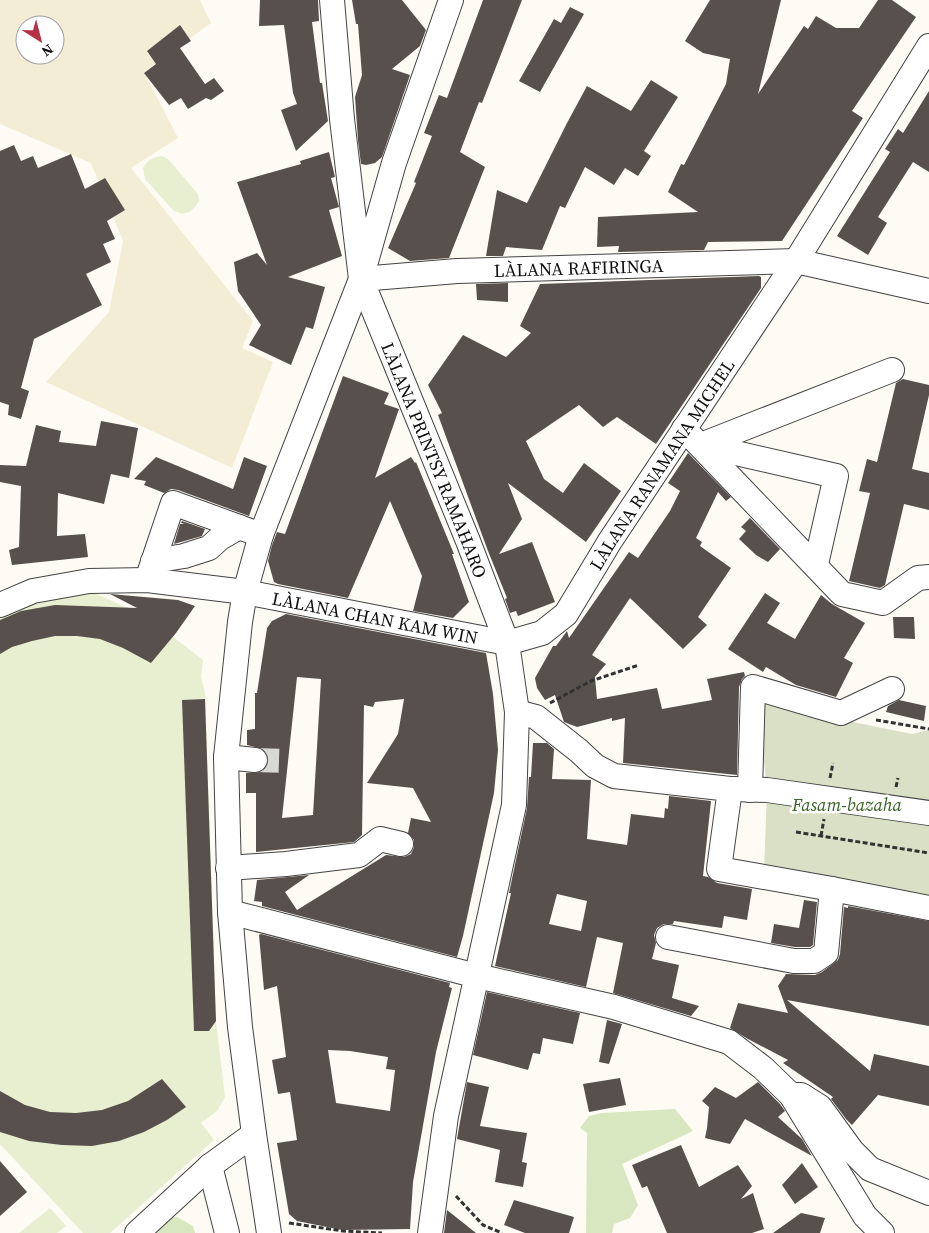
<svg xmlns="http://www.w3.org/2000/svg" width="929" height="1233" viewBox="0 0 929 1233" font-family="'Source Serif 4',serif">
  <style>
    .farmland { fill: #f3edd5; fill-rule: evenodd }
    .green { fill: #d8e7bf }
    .cemetery { fill: #dae0c5 }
    .pitch { fill: #e8efd0 }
    .building { fill: #58504d; fill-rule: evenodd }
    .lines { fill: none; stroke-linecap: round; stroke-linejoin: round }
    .minor-tunnel { stroke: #dad8d2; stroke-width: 24; stroke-dasharray: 24 12; stroke-linecap: butt }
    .minor-casing { stroke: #434343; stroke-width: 26 }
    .path { stroke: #323232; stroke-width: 3; stroke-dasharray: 5 2.5; stroke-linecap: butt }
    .minor { stroke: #fff; stroke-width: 24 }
    .labels { text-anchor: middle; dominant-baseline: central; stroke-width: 5; stroke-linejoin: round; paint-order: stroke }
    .street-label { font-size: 18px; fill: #101010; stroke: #fff }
    .park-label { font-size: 18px; font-style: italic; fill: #386424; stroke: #fff }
  </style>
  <rect width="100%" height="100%" fill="#fefbf4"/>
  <path class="farmland" d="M0,0H200L211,23L144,72L178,138L131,168L253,321L242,348L273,362L232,468L46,382L109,312L123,241L91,163L0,124ZM25,25H55V55H25Z"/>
  <path class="green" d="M675,1109L693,1131L622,1164L638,1205L630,1218L614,1224L612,1233H586L587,1133L580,1128L589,1116L602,1113Z
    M177,1217L193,1226L195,1233H144L160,1218Z"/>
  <path class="cemetery" d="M758,703L912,734L929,730V903L764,871L767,790Z"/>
  <path class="pitch" d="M162,156L168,159L198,194L199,201L194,208L189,212L182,214L174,211L145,179L143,168C148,160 152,157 162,156Z
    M94,593L146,616L203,660L201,677L205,693L216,1021L225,1097L217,1111L201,1123L214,1140L110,1233H83L0,1144V615L7,611L57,599Z
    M50,1208L66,1226L57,1233H19Z"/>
  <path class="building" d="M260,0H318L319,21L312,22L320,83H322L328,121L296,151L281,110L297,104L293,93L284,25L259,26Z
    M352,0H402L426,30L420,46L392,69L410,75L382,157L375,163L366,165L361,164L358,140L355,97L362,75L358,24H356Z
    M483,0H522L482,103L479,102L460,152L485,167L449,258L410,261L388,248L416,183L414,182L432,136L424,133L439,95L447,98Z
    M710,0H781L758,94L804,26L808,29L816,16L836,28H859L878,0H892L916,17L852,111L863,118L782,241L708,242L704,250L618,252L619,246L597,247L598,217L698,212L668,192L681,164L684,165L726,84L730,59L703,53L685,41Z
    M570,7L584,14L540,92L519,81L554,19L561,23Z
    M180,25L191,41L180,48L205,84L214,78L224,91L211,100L206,98L188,109L181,98L169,105L144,73L156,64L147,51Z
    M651,80L678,97L644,151L651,156L638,176L625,168L614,185L585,167L565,208L560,206L542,250L506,247L503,256H486L497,190L527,203L567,123L587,86L631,111Z
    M929,91V172L913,162L878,217L887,223L868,255L837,236L890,152L885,149L898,129L903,133Z
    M14,145L21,161L33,156L38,168L71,154L85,189L105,178L125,210L107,221L115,239L103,244L111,262L86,274L102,305L34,339L21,388L29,391L21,419L8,415L9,405L0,402V151Z
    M329,152L335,177L331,178L339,207L329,210L342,256L288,277L325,287L313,329L306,327L291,365L249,345L261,325L238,291L234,262L257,253L267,265L237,182L301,164L300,161Z
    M759,276L761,277V288L656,444L617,417L603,427L579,405L526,441L544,479L563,493L584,463L621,491L586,542L508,483L522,519L499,554L532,542L555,602L518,616L516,611L510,613L505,599L507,598L488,551L438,415L442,413L428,385L463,335L506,357L531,333L520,326L540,284Z
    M508,283V302L477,300L476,284Z
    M343,376L389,393L384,404L399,409L375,478L411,457L415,463L416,462L454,554H452L469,602L453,618L413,611L422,576L390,501L348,598L278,584L274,582L268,561L272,545L277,532L285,534Z
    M903,379L929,385V395L912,469L929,473V510L904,504L885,585L880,588L849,581L870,493L859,491L867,459L877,462L896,383Z
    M101,421L138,428L129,478L111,474L104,504L58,493L57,536L85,534L88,557L12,565L9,550L19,547L21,486L0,482V465L26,466L36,425L61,431L59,442L96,446Z
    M688,453L731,497L726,501L718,492L696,538L702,542L700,546L731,568L698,617L707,625L683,649L630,598L592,655L606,664L595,677L597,699L657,688L662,709L712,700L707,679L744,672L745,676L742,679L739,687L737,775L623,763L625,718L612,721V718L577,727L564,722L555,695L545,700L537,688L535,678L553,646H556L567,631L569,638L629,552L638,558L670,511L680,491L668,483Z
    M156,457L233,489L244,457L267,466L249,516L178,490L171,489L164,493L144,485L146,481L134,479Z
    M750,518L780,549L768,562L756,555L739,539L746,531L741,527Z
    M182,521L205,529L202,536L174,544L180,524H185L181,523Z
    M765,593L780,603L767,623L795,639L821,595L832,604L865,623L844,658L853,663L836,697L796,685L766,667L763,672L728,649Z
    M110,594L178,600L195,606L176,633L151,663L123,648L100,639L77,636H55L32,641L12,647L0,654V620L21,611L55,605L137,608Z
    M286,614L486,653L493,694L498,750L494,793L463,936L457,957L262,906V902L254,901L257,880L309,875L285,892L297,910L386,855L404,857L411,854L414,847V840L408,833L411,818L431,822L413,788L367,783L398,734L404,699L375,702L373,707L364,705L362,835L354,842L256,852V793H246V773L261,772L266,768L269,761L267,754L263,749L247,745V730L255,729V693H257L267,628L272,621ZM297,677L321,679L313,815L282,818Z
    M893,617H914L915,639L894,638Z
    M205,699L216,1021L209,1031H194L182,700Z
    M899,700L926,706L924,721L886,712L888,706Z
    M533,743H547L554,749L552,779L591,780L587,839L627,845L631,814L664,818L665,808L668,809L669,796L711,801L703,876L708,877L717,883L752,889L747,920L724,916L722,928L674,921L673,924H664L657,928L654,935L656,943L652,959L679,965L672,998L699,1006L691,1016L613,993L623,943L597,937L586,987L495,966L511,893H509L527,808L529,777H531ZM557,894L587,901L581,931L549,924Z
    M804,900L817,902L813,945L810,947H795L771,943L774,924L799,928Z
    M848,906L929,921V1026L787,1000L870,1071L874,1054L929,1066V1106L878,1095L852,1125L846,1119L831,1099L833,1097L783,1063L788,1060L748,1039L730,1028L738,1003L788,1013L778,986L786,974L815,975L822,972L838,960L840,954L844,907L848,908Z
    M261,934L450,983L449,987L452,988L436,1052L413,1182L410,1229L342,1230L297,1221L289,1214L277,1143L297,1140L290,1092L278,1094L272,1060L286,1057L277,986L264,990L259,935ZM328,1050L350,1051L388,1057L386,1069L395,1070L390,1111L336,1103Z
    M487,992L580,1013L573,1044L543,1038L540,1054L533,1053L528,1070L473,1055Z
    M607,1020L622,1024L609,1064L599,1062Z
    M620,1078L626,1105L589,1112L583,1084Z
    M162,1079L186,1107L167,1120L144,1132L119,1141L92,1146L62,1145L29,1141L0,1132V1091L25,1105L50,1112L76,1113L102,1110L128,1101Z
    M467,1082L489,1087L480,1126L527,1133L522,1162L527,1163L523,1187L495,1182L500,1150L457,1139Z
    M758,1082L780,1104L785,1111L778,1117L802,1139L812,1156L745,1119L730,1144L705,1138L707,1128L709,1107L702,1101L715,1087L736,1098Z
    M681,1145L699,1187L738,1165L752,1186L741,1199L753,1193L764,1229L752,1233H667L647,1186L642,1188L632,1165Z
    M0,1161L27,1192L0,1216Z
    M802,1163L818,1187L795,1204L782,1185Z
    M514,1200L574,1217L569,1233H525L504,1225Z
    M447,1210L476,1233H444Z
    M801,1213L825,1218L820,1233H773Z"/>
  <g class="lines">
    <path class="minor-tunnel" d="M255,760L288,761"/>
    <defs>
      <g id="minor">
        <path id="s1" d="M332,0L342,119L361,279L468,541L507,643L517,712L514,805L446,1116L430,1233"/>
        <path id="s2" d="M361,279L457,271L796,261L929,291"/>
        <path d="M684,429L842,594L883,603L918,578L929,577"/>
        <path d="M701,445L836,476L816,564"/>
        <path d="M701,445L892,370"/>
        <path d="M153,561L184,556L209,548L220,538L239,527"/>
        <path d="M147,580L173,503L261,535"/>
        <path id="s3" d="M0,605L33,591L89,581L147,580L245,592L507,643L542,633L566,614L610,541L796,261L929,46"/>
        <path d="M517,712L536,717L579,751L595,766L614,776L730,789L719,869L832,889L929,908"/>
        <path d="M226,757L255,760"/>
        <path d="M734,789L767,790L929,813"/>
        <path d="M750,790L753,687L841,713L892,689"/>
        <path d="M228,868L286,864L359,855L380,839L401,844"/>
        <path d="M230,912L477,976L614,1007L729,1042L763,1068L791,1095L865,1216L882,1233"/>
        <path d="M668,937L794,961H814L826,953L832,889"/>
        <path d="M791,1095H801L820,1107L852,1151L870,1169L929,1193"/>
        <path d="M210,1166L227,1233"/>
        <path d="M137,1233L210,1166L254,1134"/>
        <path d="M269,1233L254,1134L240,1027L230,912L226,757L240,622L245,592L261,535L361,279L394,163L451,0"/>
      </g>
    </defs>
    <use href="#minor" class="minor-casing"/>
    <path class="path" d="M550,703L591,681L639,665
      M876,720L929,729
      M830,778L833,763
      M896,787L898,778
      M796,832L929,853
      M821,836L824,819
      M456,1196L483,1225L502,1233
      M289,1223L343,1231L382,1233"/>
    <use href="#minor" class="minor"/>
  </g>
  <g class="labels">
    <g class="street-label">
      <text stroke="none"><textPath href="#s2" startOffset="218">LÀLANA RAFIRINGA</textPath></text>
      <text stroke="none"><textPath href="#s1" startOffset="476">LÀLANA PRINTSY RAMAHARO</textPath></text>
      <text stroke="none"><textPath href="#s3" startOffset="761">LÀLANA RANAMANA MICHEL</textPath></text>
      <text stroke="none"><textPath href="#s3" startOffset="382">LÀLANA CHAN KAM WIN</textPath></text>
    </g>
    <g class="park-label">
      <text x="847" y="804">Fasam-bazaha</text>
    </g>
  </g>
  <g transform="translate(40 40) rotate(144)"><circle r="24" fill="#ffffff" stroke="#9f9f9f"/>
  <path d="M0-4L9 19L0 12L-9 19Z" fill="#b63146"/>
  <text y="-8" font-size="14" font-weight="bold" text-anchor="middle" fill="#101010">N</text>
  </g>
</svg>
